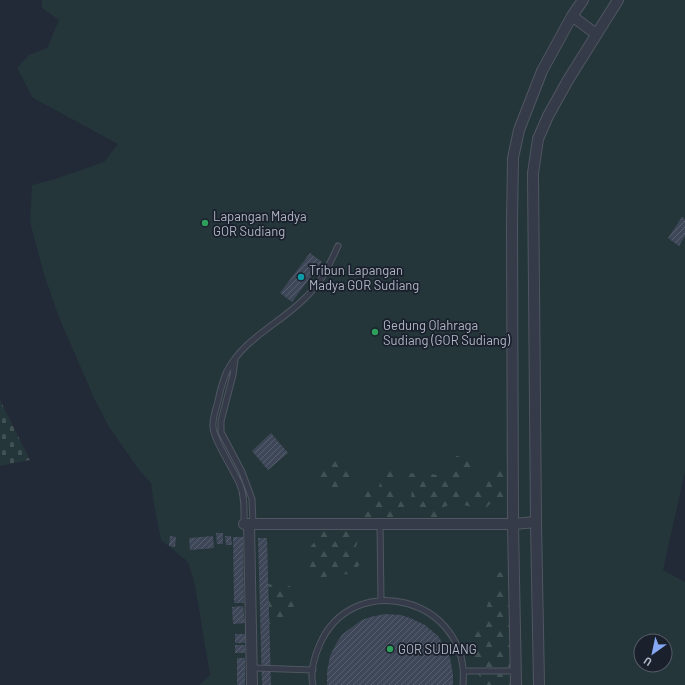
<svg xmlns="http://www.w3.org/2000/svg" width="685" height="685" viewBox="0 0 685 685" font-family="Barlow,sans-serif">
  <style>
    .green { fill: #243639; fill-rule: evenodd }
    .forest { fill: url(#forest-firs) }
    .cemetery { fill: url(#cemetery-stones) }
    .building { fill: url(#building-hatch) }
    .lines { fill: none; stroke-linecap: round; stroke-linejoin: round }
    .service-casing { stroke: #505662; stroke-width: 7 }
    .minor-casing { stroke: #505662; stroke-width: 12 }
    .service { stroke: #353b48; stroke-width: 5 }
    .minor { stroke: #353b48; stroke-width: 10 }
    .leisure-dot { fill: #2e9e5b; stroke: #1a202c; stroke-width: 1.5 }
    .culture-dot { fill: #0f9aa8; stroke: #1a202c; stroke-width: 1.5 }
    .labels { text-anchor: middle; dominant-baseline: central; stroke-width: 3.5; stroke-linejoin: round; paint-order: stroke }
    .poi-label { font-size: 13px; fill: #b0b6c4; stroke: #1a202c; text-anchor: start }
  </style>
  <defs>
    <pattern id="forest-firs" width="22" height="20" patternUnits="userSpaceOnUse"><rect width="22" height="20" fill="#243639"/><path d="M5 1l3.5 6h-7zM16 11l3.5 6h-7z" fill="#415154"/></pattern>
    <pattern id="cemetery-stones" width="16" height="16" patternUnits="userSpaceOnUse"><rect width="16" height="16" fill="#243639"/><path d="M2 7V4a2 2 0 0 1 4 0v3zM10 15v-3a2 2 0 0 1 4 0v3z" fill="#415154"/></pattern>
    <pattern id="building-hatch" width="6" height="6" patternUnits="userSpaceOnUse"><rect width="6" height="6" fill="#3e4757"/><path d="M-1 1l2-2M0 6l6-6M5 7l2-2" fill="none" stroke="#575f6e"/></pattern>
  </defs>
  <rect width="100%" height="100%" fill="#222937"/>
  <path class="green" d="M42,0H685V472L663,570L685,582V685H199L210,675L195,585L188,562L161,540L154,504L151,483L140,471L109,427L94,398L58,315L43,271L30,222L32,185L52,180L104,162L118,144L33,98L17,68L29,55L47,48L59,20L42,8ZM641,641H665V665H641Z"/>
  <path class="forest" d="M456,456H467L474,470L467,476L456,479L457,486L461,489L473,487L497,471L508,466L513,499L497,497L487,507H473L454,503L444,507L441,517L432,524L415,515L413,505L403,507L401,518L382,524L372,517H362L361,492L378,489L384,472L389,464L398,471L395,494L400,501L411,499L412,488L406,475L417,472L444,476Z
    M321,457H335L353,471L348,483L339,490L320,488L314,474Z
    M333,524H350L359,536L354,554L360,564L352,574L331,575L317,580L309,566L308,550L320,535Z
    M512,570L514,685H481L480,677L466,649L470,634L485,613L497,573Z
    M268,584L290,586L297,597L289,619L277,624H269Z"/>
  <path class="cemetery" d="M0,400L30,460L0,466Z"/>
  <path class="building" d="M682,217L685,219V236L679,246L668,238Z
    M310,253L322,262L292,302L280,293Z
    M271,433L288,453L268,470L252,451Z
    M216,533H223V544H217Z
    M170,536L176,537L175,547L169,546Z
    M213,536L214,548L190,550L189,538Z
    M225,536H231L232,545H226Z
    M233,537H243L244,603H234Z
    M258,538H267L271,685H262Z
    M243,606L245,623L233,624L232,607Z
    M385,614L401,615L410,618L425,625L438,636L447,650L450,658L453,674V685H327V672L330,656L337,642L342,635L348,630L362,620L370,617Z
    M235,634H246V643H235Z
    M235,645H245V653H235Z
    M237,658H245V685H237Z"/>
  <g class="lines">
    <defs>
      <path id="service" d="M235,360L233,375L221,421V432L242,472L252,499L253,524
        M244,524C244,511 245,497 240,485C234,470 214,441 213,427C212,419 216,409 218,401C220,391 223,380 227,371C244,338 281,323 306,297C322,282 329,265 338,246
        M380,524L381,600
        M252,668L313,670
        M464,671H516
        M313,685C310,673 314,658 319,646C352,567 471,598 463,685"/>
      <path id="minor" d="M572,16L596,34
        M244,524H513L536,522
        M249,524L252,685
        M516,685L513,524L512,224L513,158L519,130L542,71L572,16L583,0
        M539,685L536,522L533,173L538,139L548,116L568,80L618,0"/>
    </defs>
    <use href="#service" class="service-casing"/>
    <use href="#minor" class="minor-casing"/>
    <use href="#service" class="service"/>
    <use href="#minor" class="minor"/>
  </g>
  <g class="leisure-dot">
    <circle cx="205" cy="223" r="4"/>
    <circle cx="375" cy="332" r="4"/>
    <circle cx="390" cy="649" r="4"/>
  </g>
  <circle class="culture-dot" cx="301" cy="277" r="4"/>
  <g class="labels">
    <g class="poi-label">
      <text x="213" y="216">Lapangan Madya<tspan x="213" dy="15">GOR Sudiang</tspan></text>
      <text x="309" y="270">Tribun Lapangan<tspan x="309" dy="15">Madya GOR Sudiang</tspan></text>
      <text x="383" y="325">Gedung Olahraga<tspan x="383" dy="15">Sudiang (GOR Sudiang)</tspan></text>
      <text x="398" y="649">GOR SUDIANG</text>
    </g>
  </g>
  <g transform="translate(653 653) rotate(213)"><circle r="19" fill="#1a202c" stroke="#565c69"/>
  <path d="M0-3L7 15L0 10L-7 15Z" fill="#86a7f3"/>
  <text y="-6" font-size="11" font-weight="bold" text-anchor="middle" fill="#b0b6c4">U</text>
  </g>
</svg>
